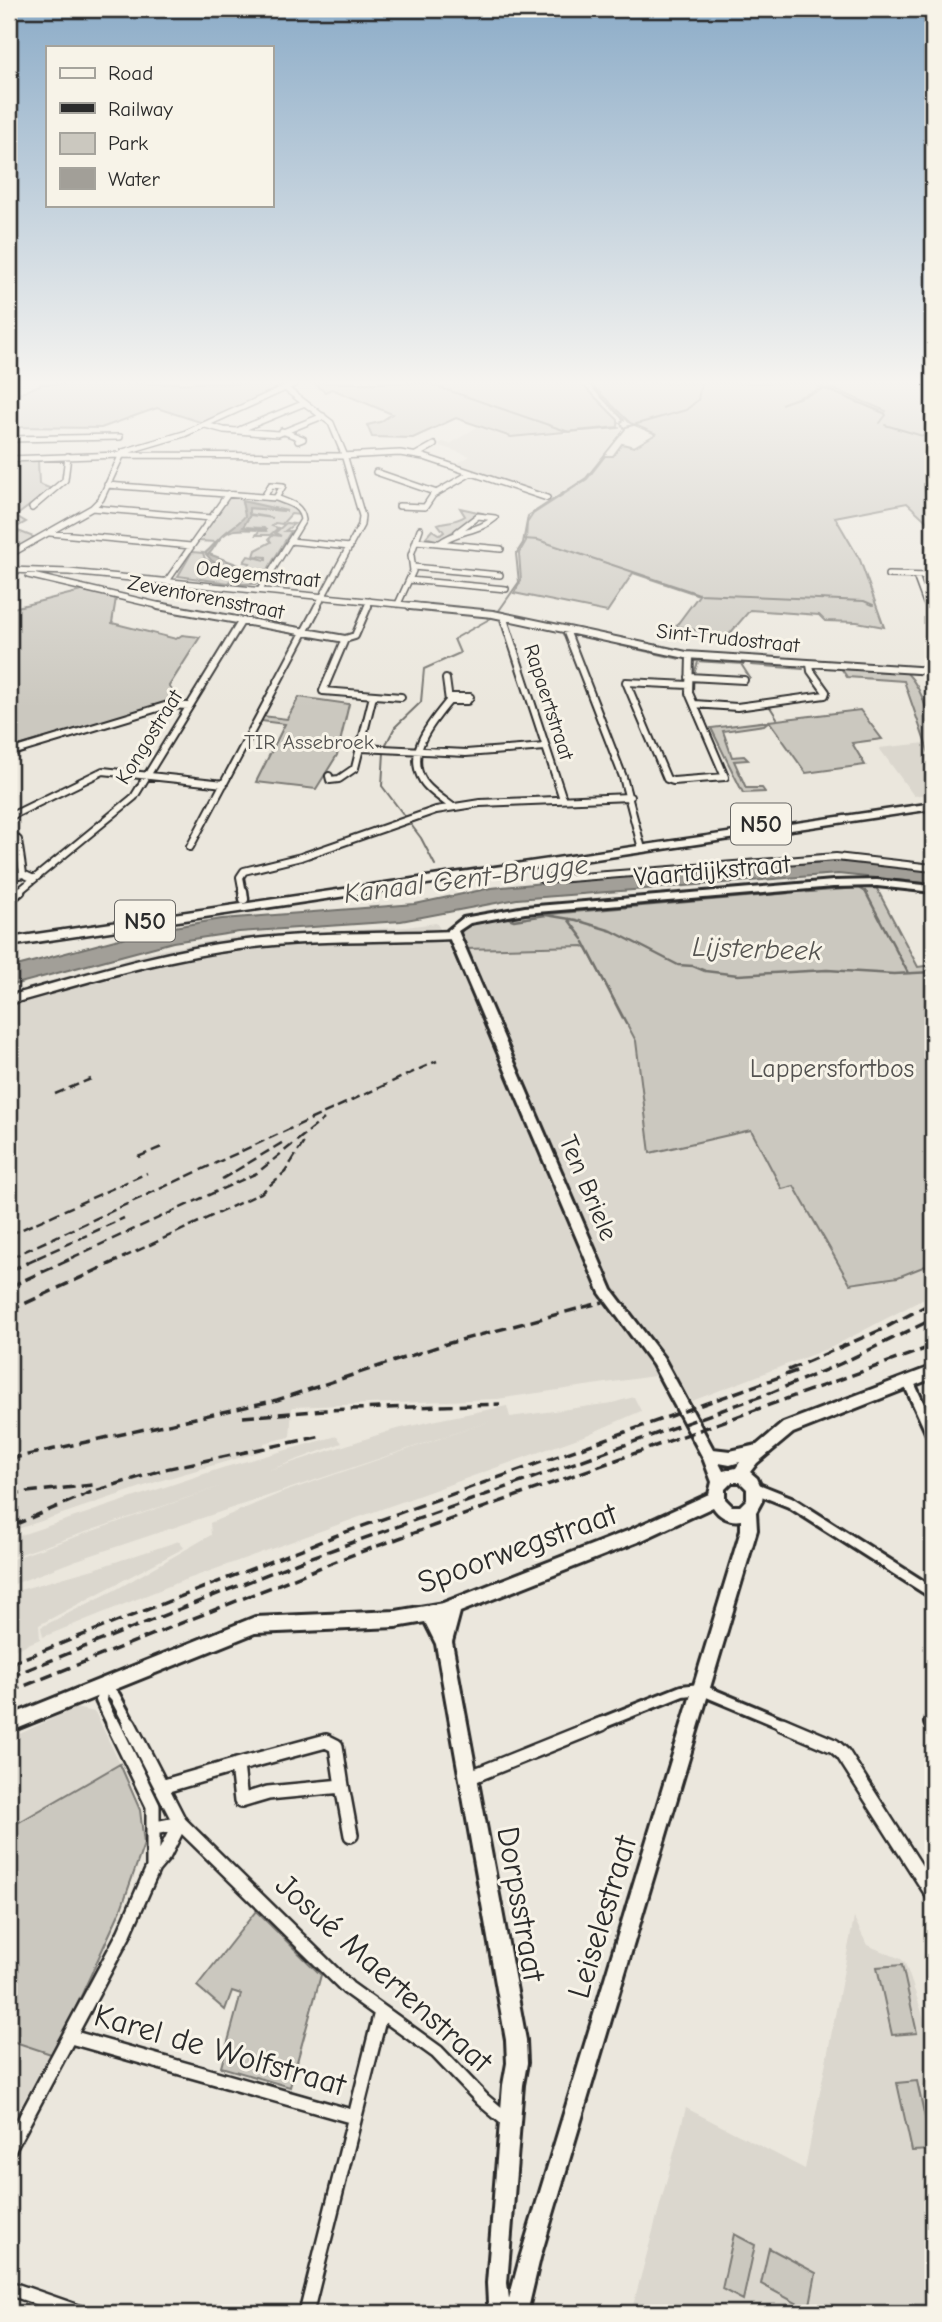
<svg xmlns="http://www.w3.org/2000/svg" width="942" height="2322" viewBox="0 0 942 2322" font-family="'Comic Neue',sans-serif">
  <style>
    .built { fill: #dbd7ce }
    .green { fill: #cbc8bf; stroke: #7b7a75; stroke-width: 2 }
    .water { fill: #a29f98; stroke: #72716c; stroke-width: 2 }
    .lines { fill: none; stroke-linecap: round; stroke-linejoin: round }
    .stream-far1 { stroke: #72716c; stroke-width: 2 }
    .stream { stroke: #72716c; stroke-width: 2.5 }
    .street-far4-casing { stroke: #2b2b2b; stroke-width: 8 }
    .street-far3-casing { stroke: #2b2b2b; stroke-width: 10 }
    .street-far2-casing { stroke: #2b2b2b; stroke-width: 13 }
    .street-far1-casing { stroke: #2b2b2b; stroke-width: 16 }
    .street-casing { stroke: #2b2b2b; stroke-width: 18 }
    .secondary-casing { stroke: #2b2b2b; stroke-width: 6 }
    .primary-casing { stroke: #2b2b2b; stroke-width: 5 }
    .street-far4 { stroke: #f7f3e8; stroke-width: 5 }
    .street-far3 { stroke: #f7f3e8; stroke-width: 6 }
    .street-far2 { stroke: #f7f3e8; stroke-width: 8 }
    .street-far1 { stroke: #f7f3e8; stroke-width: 10 }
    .street { stroke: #f7f3e8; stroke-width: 13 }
    .secondary { fill: #f7f3e8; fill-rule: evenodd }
    .primary { fill: #f7f3e8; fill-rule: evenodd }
    .rail-far1 { stroke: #2b2b2b; stroke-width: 2.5; stroke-dasharray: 10 5; stroke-linecap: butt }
    .rail { stroke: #2b2b2b; stroke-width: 3.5; stroke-dasharray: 12 6; stroke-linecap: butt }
    .labels { text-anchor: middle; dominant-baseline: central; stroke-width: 6; stroke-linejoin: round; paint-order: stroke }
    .far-street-label { font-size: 21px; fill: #2b2b2b; stroke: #f7f3e8 }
    .far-park-label { font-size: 21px; fill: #535250; stroke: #f7f3e8 }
    .shield { fill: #f7f3e8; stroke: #686764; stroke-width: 2 }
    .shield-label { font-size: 24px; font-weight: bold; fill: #2b2b2b }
    .street-label { font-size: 26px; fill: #2b2b2b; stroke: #f7f3e8 }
    .park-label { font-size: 26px; fill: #535250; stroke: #f7f3e8 }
    .water-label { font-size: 28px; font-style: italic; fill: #555451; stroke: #f7f3e8 }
    .near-street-label { font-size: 32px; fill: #2b2b2b; stroke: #f7f3e8 }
  </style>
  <rect width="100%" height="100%" fill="#ebe7dd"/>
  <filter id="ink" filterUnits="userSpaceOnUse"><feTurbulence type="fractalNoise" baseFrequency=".0143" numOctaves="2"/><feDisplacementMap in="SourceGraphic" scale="14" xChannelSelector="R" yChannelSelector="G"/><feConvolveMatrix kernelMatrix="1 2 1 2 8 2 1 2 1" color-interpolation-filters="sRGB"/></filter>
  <g filter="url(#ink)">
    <path class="built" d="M477,427L512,438L622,430L585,478L552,498L455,465L470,456L437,445L443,442L450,444Z
      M926,743L933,765V793L914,796L879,748Z
      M436,923L456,950L583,946L587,949L636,1041L650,1153L751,1130L782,1188L793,1186L850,1284L898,1277L933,1263V1294L832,1347L692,1401L672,1370L654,1376L497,1399L292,1407L290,1437L264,1443L263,1451L162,1480L9,1532V993L155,951L234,937L406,927Z
      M634,1397L641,1411L589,1434L174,1584L43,1637L41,1627L117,1589L211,1535L210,1523L281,1493L491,1421L74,1561L9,1586V1560L222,1486L9,1558V1539L222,1468L337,1436L342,1443L269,1470L393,1430L446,1418L507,1406L510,1417L612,1403Z
      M179,1541L184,1548L39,1625L40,1639L9,1652V1593L97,1568Z
      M75,1708L95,1712L120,1764L107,1773L67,2023L9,2127V1739Z
      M854,1918L867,1945L901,1959L905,1963L933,2044V2313H631L686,2108L805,2169Z"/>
    <path class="green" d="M263,383L279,389L203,423L157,408L101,428L9,427V398L42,384Z
      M313,383H581L618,420V427L511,437L456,418L413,438L372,437L367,425L380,422L392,414L332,389L325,392Z
      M590,383H811L823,388L781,404L825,389L884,413L886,411L819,383H933V527L907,503L835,517L860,560L884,627L857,622L825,621L819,615L750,610L727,637L676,626L699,595L633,573L607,612L514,593L521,581L519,553L526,541L527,523L533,514L587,479L605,456H613L622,444L634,447L656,434L630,423Z
      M38,460L39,484L52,489L16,516L26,522L13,529L36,538L9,551V488L12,485L15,461Z
      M229,497L273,499L294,505L301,515L291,514L282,524L275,523L272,526L278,528L270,535H256L259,531H266L264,528L243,527L249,517V508L285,511L242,503L246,516C237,526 224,531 217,542L198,541Z
      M460,508L482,513L438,541L426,537L432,530L440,535L444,532L438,524C448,521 456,522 465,516Z
      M286,523L294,524L285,531H291L259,584H239L253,569L248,566L250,563L244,562L248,556L266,560V557L254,556L256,550L271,542L269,539L273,535L281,536L275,533Z
      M192,552L203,553L205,559L236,573L229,583L178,576Z
      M85,590L116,598L112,623L176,639L182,635L200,637L169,686L178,699L9,749V609Z
      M841,668L906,672C929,695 933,734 933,765L904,681L847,677Z
      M299,697L349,704L337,755L316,789L256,782L285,724L261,721L263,716L287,719Z
      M860,710L882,739L852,743L865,765L806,773L769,721L764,725L723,731L732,757L744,756L748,760L734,761L746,788H762L765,792L743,793L711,728Z
      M864,885L876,887L918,967L933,965V1263L898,1277L850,1284L794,1186L782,1189L751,1130L650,1153L636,1041L587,949L583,946L464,949L459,937L463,929L476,922L547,909Z
      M120,1764L140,1810L144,1844L121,1909L54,2055L9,2040V1828Z
      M256,1911L321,1975L290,2087L221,2067L241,1994L232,1991L225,2010L197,1986Z
      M902,1965L917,2033L892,2035L877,1967Z
      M917,2081L932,2150L912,2151L897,2083Z
      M734,2234L755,2245L743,2300L722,2289Z
      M769,2248L816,2273L809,2310L761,2284Z"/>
    <path class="water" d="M242,501L287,511L249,508V514L273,518L250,515L243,527L267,530C250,531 231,524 219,540C215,545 214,549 209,554L250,569L235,583L232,582L240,571L212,561L205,553C212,548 215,542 222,536C230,528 238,525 245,516Z
      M848,860L933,870V884L838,874L517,899L401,921L239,932L173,942L9,986V968L149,931L222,919L415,904L491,888L564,881Z"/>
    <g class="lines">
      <path class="stream-far1" d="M427,383L569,432L619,428
        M813,383L823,387
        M827,389L884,413L886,415L880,423
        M885,425L933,439
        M626,427L686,410L698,400L701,383
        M524,539L538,540L699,594L864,601L873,605
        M498,612L519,582L516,554L523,543L528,516L586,478L625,429L620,423L624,420L588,383
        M618,645L680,659
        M695,661L744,664
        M741,664L750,678
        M751,665L803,669
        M694,674L698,662
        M693,680V688
        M693,693L697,702
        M770,707L777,718
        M700,709L706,722
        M385,746L395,727L421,702L424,669L460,653L454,639L493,617
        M384,752L382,786L421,838L435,865
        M807,892L859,888L867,893"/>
      <path class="stream" d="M865,891L908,973
        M807,892L816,891
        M547,914L788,893
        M506,917L514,920L546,915L576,920L612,931L678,965L693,966L705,971L738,975L827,970L894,974L933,972
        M568,919L583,939
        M584,942L626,1024"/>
      <defs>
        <path id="street-far4" d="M285,388L331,423L344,454
          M205,425L224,430L278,434L323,416
          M239,430L305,403
          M282,431L303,439L298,441
          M9,439L120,437
          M416,455L434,445
          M9,459L120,455L341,456L400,453L424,457L547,498
          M376,472L437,493
          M107,485L276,498C289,503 301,505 303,520L260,590
          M264,497L271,485L283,486L276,498
          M399,506L425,507L433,495L471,473
          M32,508L65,480L68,456
          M92,508L211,518
          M50,533L191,546
          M290,541L350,547
          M416,541L501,549
          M440,543C457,530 479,532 495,518L478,516L457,532
          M9,555L92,508L101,499L123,452L184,434L296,383
          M413,567L500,575
          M9,570L69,572L428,607
          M28,575L165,607
          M888,575L933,576
          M916,576L926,603L933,606
          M409,580L506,589
          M167,581L228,494
          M398,604L413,571L411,555L420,529
          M317,607L361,525L362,516L345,458
          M367,607L370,601"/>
        <path id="street-far3" d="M158,606L345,639
          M368,606L355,636L345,639L323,691L401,697
          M410,606L493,614L686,655L933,671
          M503,616L563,799
          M566,630L623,777L642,849
          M689,677L744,680
          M446,679L449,701C432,722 405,752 423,781C429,791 444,800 453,807
          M689,685L626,682L667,779L673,781L725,777L689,693L690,656
          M449,701H467L470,697H450
          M694,704L737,707L825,695L826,692L811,671L810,664
          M361,748L466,753L545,747
          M9,753L168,705L189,706
          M329,776L330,780L339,779L355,768L373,696
          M9,817L103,771L224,784
          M9,832L18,840L23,874L34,879
          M190,847L318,606
          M9,877L23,874
          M543,880L836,857L933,868
          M17,893L134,797L241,622
          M243,893L240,877L244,871L301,857L436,810L480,803L630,797"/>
        <path id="street-far2" d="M243,891L244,899
          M9,900L20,891
          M9,1000C85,979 160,955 239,945C310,935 382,938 453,935"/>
        <path id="street-far1" d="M908,1381L933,1436
          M755,1488L790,1502L933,1593
          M103,1684L115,1697L130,1725
          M103,1684L101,1700L113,1725
          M930,1723L933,1721
          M597,1725L682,1691L700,1689L786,1725"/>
        <path id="street" d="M129,1724L180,1823L164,1855L153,1868
          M782,1724L834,1746L843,1754L933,1895
          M326,1741L336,1746L342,1786L268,1793L241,1801L237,1765Z
          M468,1778L602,1724
          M342,1786L351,1835
          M161,1787L237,1765
          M155,1828L180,1823L348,1988L437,2052L483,2100L509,2122
          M71,2037L354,2117
          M9,2149L124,1934L153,1868V1806L113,1724
          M9,2288L81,2313
          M306,2313L381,2012"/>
        <path id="secondary" d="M877,880L933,886V892L877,886L833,887L525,913L470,923L458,931L612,1290L663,1357L713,1449L730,1451L757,1445L783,1423L933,1366V1378L793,1433L757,1463L750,1472L757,1478L763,1492L762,1501L756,1512L757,1530L540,2258L527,2313H493L488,2303L487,2283L503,2085L507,2063L506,2040L436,1644L425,1622L396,1627L255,1633L9,1732V1716L255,1617L396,1611L443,1603L630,1530L709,1494L712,1482L703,1458L653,1365L600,1293L448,935V930L463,918L525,907L833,881ZM740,1462L736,1468L723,1471L719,1463L730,1465ZM732,1482H740L747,1489V1499L740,1506H732L725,1499V1489ZM713,1507C719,1517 730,1522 741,1520V1530L520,2258L509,2299L507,2283L523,2085L527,2063L526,2040L452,1642L460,1612L640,1541Z"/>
        <path id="primary" d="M933,803V809L9,946V938Z"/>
      </defs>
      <use href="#street-far4" class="street-far4-casing"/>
      <use href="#street-far3" class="street-far3-casing"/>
      <use href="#street-far2" class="street-far2-casing"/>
      <use href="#street-far1" class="street-far1-casing"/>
      <use href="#street" class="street-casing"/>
      <use href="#secondary" class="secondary-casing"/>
      <use href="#primary" class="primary-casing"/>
      <use href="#street-far4" class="street-far4"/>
      <use href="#street-far3" class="street-far3"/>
      <use href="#street-far2" class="street-far2"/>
      <use href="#street-far1" class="street-far1"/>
      <use href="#street" class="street"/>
      <use href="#secondary" class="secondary"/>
      <use href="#primary" class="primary"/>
      <path class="rail-far1" d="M55,1094L91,1079
        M138,1157L164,1146
        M222,1179L285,1141
        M9,1235L147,1173
        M10,1258L437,1061
        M37,1258L124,1218
        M71,1258L257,1173L324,1119
        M122,1258L261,1193L285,1172L306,1139"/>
      <path class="rail" d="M9,1259L14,1257
        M9,1271L40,1257
        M9,1287L75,1257
        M9,1311L125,1257
        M788,1370L883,1329L933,1302
        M243,1417L325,1410L500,1404
        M9,1459L277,1400L446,1344L603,1302
        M9,1494L93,1485
        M14,1525L89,1493L165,1469L322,1436
        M9,1664L335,1536L799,1370
        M9,1677L298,1562L770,1393L840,1364L933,1319
        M9,1692L344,1558L933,1346"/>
    </g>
  </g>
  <linearGradient id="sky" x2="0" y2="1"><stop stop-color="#8cacc8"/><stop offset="0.54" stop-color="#f6f4f0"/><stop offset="1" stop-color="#f6f4f0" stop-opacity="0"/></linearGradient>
  <rect width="942" height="708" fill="url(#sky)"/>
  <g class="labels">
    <g class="far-street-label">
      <text transform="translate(258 574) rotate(6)">Odegemstraat</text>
      <text transform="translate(206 597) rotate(11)">Zeventorensstraat</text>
      <text transform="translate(728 638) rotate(6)">Sint-Trudostraat</text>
      <text transform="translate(549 702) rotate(72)">Rapaertstraat</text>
      <text transform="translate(149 737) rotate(-58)">Kongostraat</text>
    </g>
    <g class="far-park-label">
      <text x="309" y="742">TIR Assebroek</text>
    </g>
    <g class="shield">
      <rect x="731" y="803.5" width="60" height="41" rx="5"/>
      <rect x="115" y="900.5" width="60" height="41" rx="5"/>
    </g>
    <g class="shield-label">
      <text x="761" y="824">N50</text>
      <text x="145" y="921">N50</text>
    </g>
    <g class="street-label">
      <text transform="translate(712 871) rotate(-5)">Vaartdijkstraat</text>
      <text transform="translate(588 1188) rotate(67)">Ten Briele</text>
    </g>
    <g class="park-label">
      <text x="832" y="1069">Lappersfortbos</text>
    </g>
    <g class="water-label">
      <text transform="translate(466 879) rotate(-7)">Kanaal Gent-Brugge</text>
      <text transform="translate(757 949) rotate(2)">Lijsterbeek</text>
    </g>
    <g class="near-street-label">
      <text transform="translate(517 1548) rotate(-20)">Spoorwegstraat</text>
      <text transform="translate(521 1904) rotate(80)">Dorpsstraat</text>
      <text transform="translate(602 1917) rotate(-73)">Leiselestraat</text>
      <text transform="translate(384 1973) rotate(42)">Josué Maertenstraat</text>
      <text transform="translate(220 2050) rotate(16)">Karel de Wolfstraat</text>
    </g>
  </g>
  <rect width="942" height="2322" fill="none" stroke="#f7f3e8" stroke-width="35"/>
  <rect x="18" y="18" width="907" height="2287" fill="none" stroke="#2b2b2b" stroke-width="2.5" filter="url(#ink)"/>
  <rect x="46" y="46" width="228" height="161" fill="#f7f3e8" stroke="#a5a39c" stroke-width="2"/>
  <rect x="60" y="68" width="35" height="10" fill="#f7f3e8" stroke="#a5a39c" stroke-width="2"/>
  <text x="108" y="80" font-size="21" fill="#2b2b2b">Road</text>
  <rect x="60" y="103" width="35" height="10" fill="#2b2b2b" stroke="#a5a39c" stroke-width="2"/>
  <text x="108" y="116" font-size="21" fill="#2b2b2b">Railway</text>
  <rect x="60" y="133" width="35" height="21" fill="#cbc8bf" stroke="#a5a39c" stroke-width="2"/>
  <text x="108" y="150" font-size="21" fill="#2b2b2b">Park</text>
  <rect x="60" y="168" width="35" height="21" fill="#a29f98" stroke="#a5a39c" stroke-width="2"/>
  <text x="108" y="186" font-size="21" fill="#2b2b2b">Water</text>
</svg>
